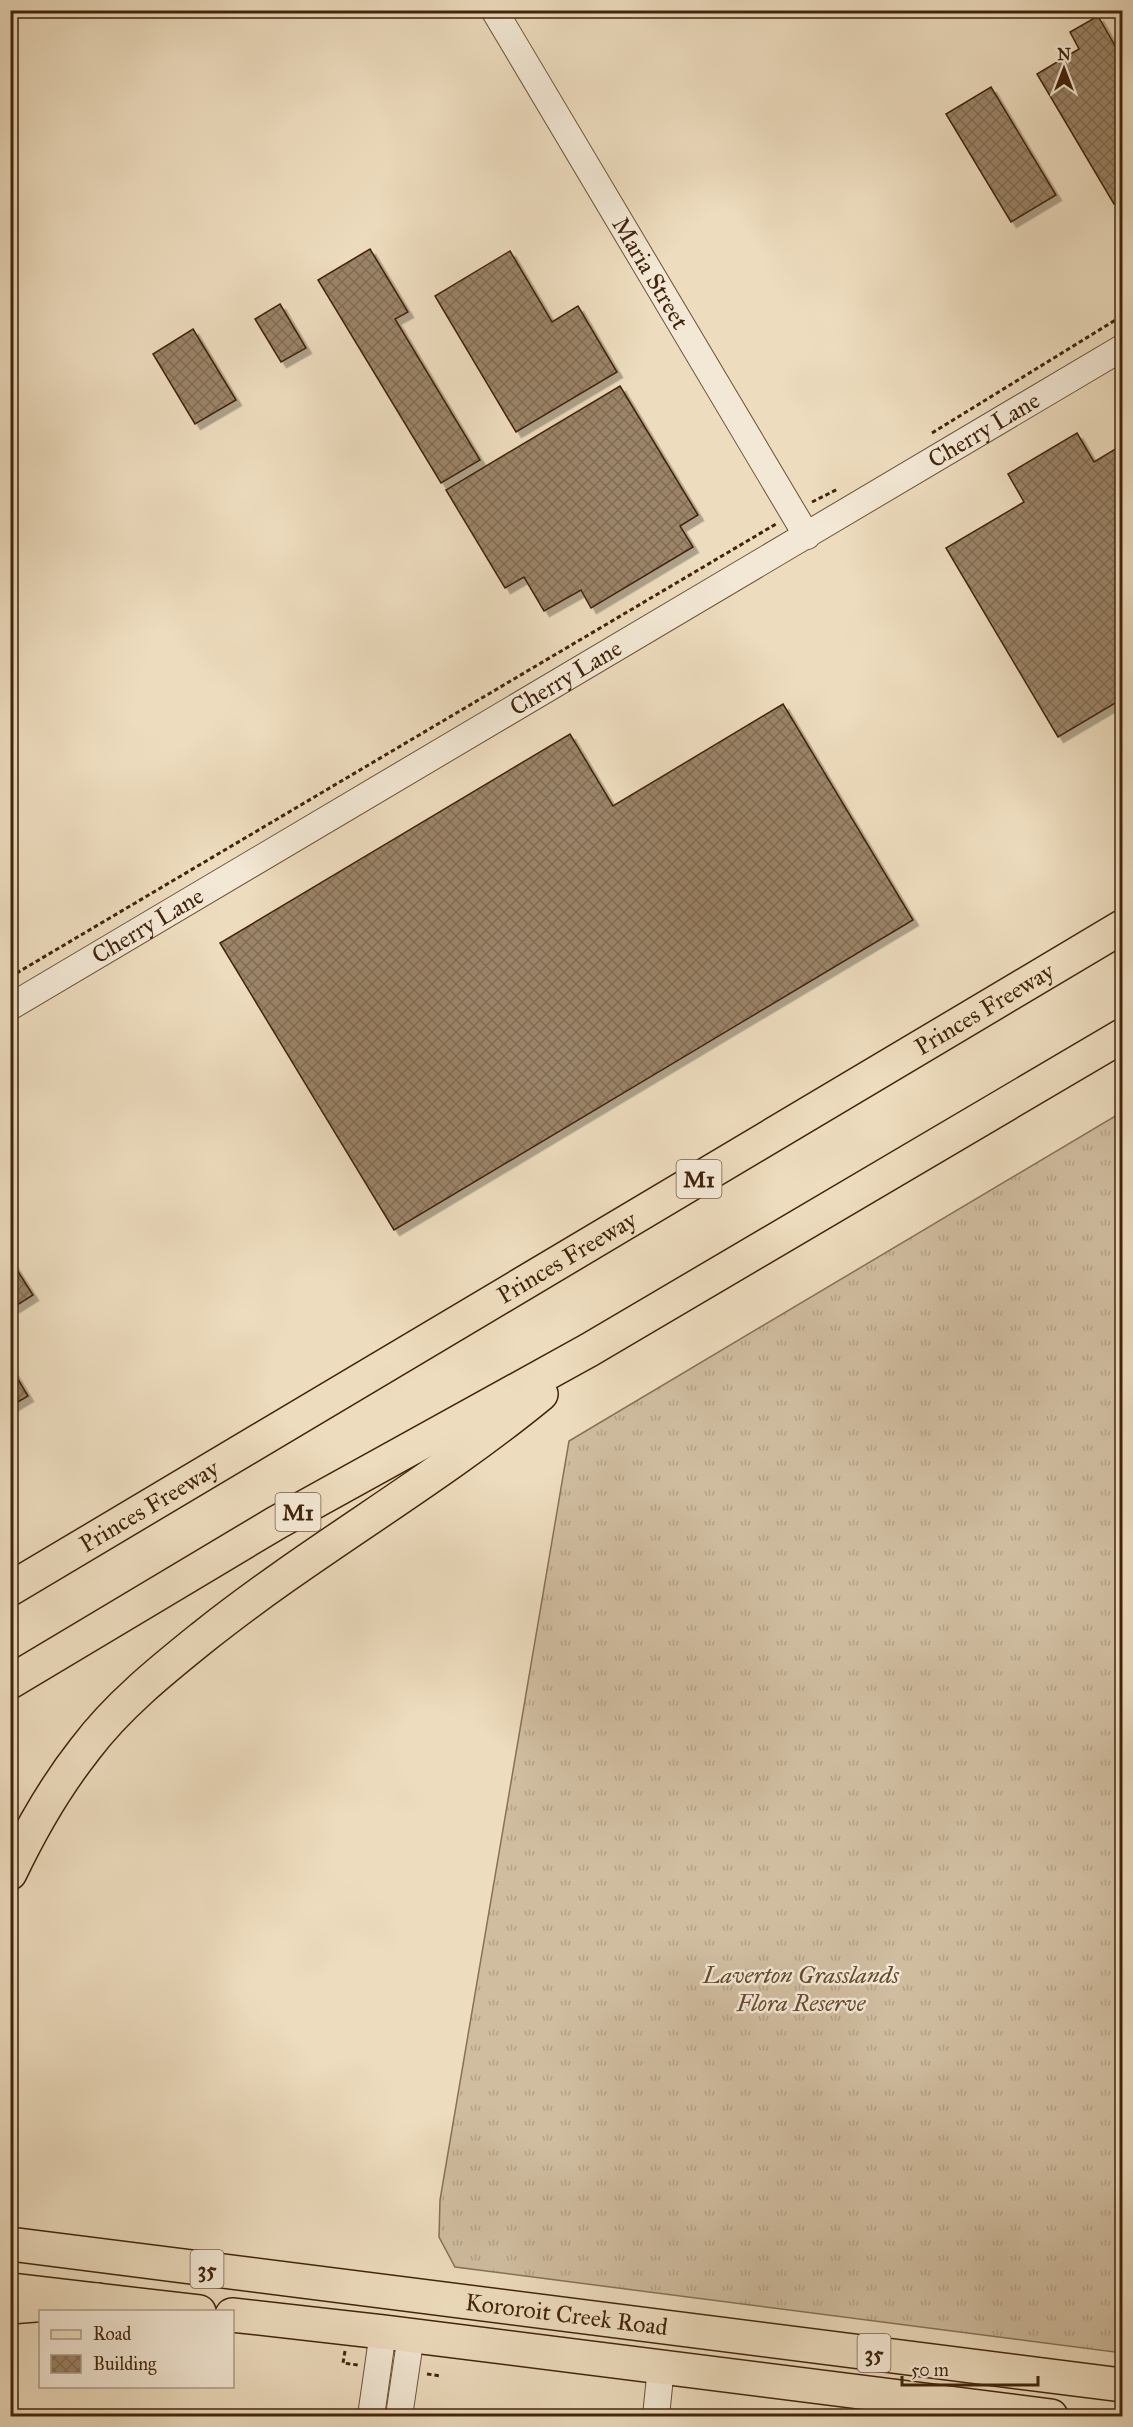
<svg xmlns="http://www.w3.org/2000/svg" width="1133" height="2427" viewBox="0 0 1133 2427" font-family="'IM FELL Great Primer',serif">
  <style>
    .grass { fill: url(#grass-tufts); stroke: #897056; stroke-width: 1.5 }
    .building { fill: url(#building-cross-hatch); stroke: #42240b; stroke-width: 1.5; filter: url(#shadow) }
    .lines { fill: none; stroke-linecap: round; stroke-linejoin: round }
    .minor-casing { stroke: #6d5238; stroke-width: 28 }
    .major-casing { stroke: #42240b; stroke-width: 36 }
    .highway-casing { stroke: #42240b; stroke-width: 36 }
    .path { stroke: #42240b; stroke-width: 3; stroke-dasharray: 4.5 3; stroke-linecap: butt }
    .minor { stroke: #f3e8d5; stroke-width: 26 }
    .major { stroke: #eddcbe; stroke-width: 33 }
    .highway { stroke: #eddcbe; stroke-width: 33 }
    .labels { text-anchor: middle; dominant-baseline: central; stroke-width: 5; stroke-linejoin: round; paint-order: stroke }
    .shield { fill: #f3e8d5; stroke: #775f48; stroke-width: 1.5 }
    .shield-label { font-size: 22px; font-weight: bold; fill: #42240b }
    .street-label { font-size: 24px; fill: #42240b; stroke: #f3e8d5 }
    .park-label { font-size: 24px; font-style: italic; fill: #664a30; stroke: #f3e8d5 }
  </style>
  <defs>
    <pattern id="grass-tufts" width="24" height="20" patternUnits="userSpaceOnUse" patternTransform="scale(1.5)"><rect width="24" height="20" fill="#d0bda0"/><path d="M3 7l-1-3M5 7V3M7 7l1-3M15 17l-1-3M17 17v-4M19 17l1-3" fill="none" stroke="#b4a288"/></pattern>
    <pattern id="building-cross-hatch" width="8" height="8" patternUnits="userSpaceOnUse" patternTransform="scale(1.5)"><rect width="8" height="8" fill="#9b8468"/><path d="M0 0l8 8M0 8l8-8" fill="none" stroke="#806c54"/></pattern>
    <filter id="shadow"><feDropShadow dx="5.5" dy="5.5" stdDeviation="0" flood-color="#0004"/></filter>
  </defs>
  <rect width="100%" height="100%" fill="#eddcbe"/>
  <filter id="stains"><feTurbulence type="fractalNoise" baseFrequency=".00333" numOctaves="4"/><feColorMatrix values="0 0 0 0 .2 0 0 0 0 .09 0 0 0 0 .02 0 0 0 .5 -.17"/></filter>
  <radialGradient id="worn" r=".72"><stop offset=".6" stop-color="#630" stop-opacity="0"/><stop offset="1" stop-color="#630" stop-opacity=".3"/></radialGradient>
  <path class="grass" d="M1122,1112V2353L455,2267L439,2237L440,2200L569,1441Z"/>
  <path class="building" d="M1098,16L1122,58V200L1114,204L1037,74L1079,49L1070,32Z
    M991,87L1056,195L1011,222L946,114Z
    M370,249L408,312L395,319L480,460L441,483L318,280Z
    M510,251L552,322L578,306L617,372L516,432L435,296Z
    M280,304L306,348L281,362L255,319Z
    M193,329L236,400L195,424L153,354Z
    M620,386L698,515L680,526L693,547L591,608L581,590L544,611L524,577L505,588L446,490Z
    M1077,433L1094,462L1122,445V699L1058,737L946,548L1024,502L1008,474Z
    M783,704L913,920L394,1230L220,943L570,734L613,806Z
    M10,1259L33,1295L14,1307L10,1302Z
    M10,1366L28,1396L13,1405L10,1400Z"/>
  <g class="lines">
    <defs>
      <g id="minor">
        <path id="s1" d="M494,10L807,536"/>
        <path id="s2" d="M10,1007L1122,348"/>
        <path d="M371,2416L383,2332"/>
        <path d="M399,2416L411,2335"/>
        <path d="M656,2416L661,2367"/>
      </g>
      <g id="major">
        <path id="s3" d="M10,2244L1122,2385"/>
        <path d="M10,2290L199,2312"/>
        <path d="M232,2315L383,2332L1051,2416"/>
      </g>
      <g id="highway">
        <path id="s4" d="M10,1589L1122,927"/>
        <path d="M10,1682L276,1523L589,1350L1122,1036"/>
        <path d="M10,1873C31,1829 55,1787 85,1749C117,1706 162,1670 203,1637C312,1550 434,1482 541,1394"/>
        <path d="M10,2307L97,2300"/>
      </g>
    </defs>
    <use href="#minor" class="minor-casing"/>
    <use href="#major" class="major-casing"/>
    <use href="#highway" class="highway-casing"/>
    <path class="path" d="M932,433L1122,316
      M812,502L838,489
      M10,977L776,524
      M345,2351L343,2363L358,2365
      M427,2374L441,2376"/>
    <use href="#minor" class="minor"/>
    <use href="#major" class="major"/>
    <use href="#highway" class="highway"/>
  </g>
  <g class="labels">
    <g class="shield">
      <rect x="676.5" y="1160" width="45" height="38" rx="4.5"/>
      <rect x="275.5" y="1493" width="45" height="38" rx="4.5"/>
      <rect x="190.5" y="2250" width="33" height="38" rx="4.5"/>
      <rect x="857.5" y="2334" width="33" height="38" rx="4.5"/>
    </g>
    <g class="shield-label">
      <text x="699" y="1179">M1</text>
      <text x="298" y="1512">M1</text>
      <text x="207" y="2269">35</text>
      <text x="874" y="2353">35</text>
    </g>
    <g class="street-label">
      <text stroke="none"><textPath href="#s1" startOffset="306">Maria Street</textPath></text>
      <text stroke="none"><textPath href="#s2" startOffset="1132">Cherry Lane</textPath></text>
      <text stroke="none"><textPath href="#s2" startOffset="646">Cherry Lane</textPath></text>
      <text stroke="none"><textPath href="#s2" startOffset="160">Cherry Lane</textPath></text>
      <text stroke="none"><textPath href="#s4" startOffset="1134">Princes Freeway</textPath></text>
      <text stroke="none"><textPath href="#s4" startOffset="648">Princes Freeway</textPath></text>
      <text stroke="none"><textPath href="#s4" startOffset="162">Princes Freeway</textPath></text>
      <text stroke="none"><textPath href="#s3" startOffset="561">Kororoit Creek Road</textPath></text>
    </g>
    <g class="park-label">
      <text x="801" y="1975">Laverton Grasslands<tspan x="801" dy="28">Flora Reserve</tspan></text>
    </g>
  </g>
  <rect width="1133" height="2427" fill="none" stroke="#eddcbe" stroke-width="36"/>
  <rect x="12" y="12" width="1109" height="2403" fill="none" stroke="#42240b" stroke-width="3"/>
  <rect x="18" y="18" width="1097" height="2391" fill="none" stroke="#42240b" stroke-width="1.5"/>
  <rect x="39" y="2310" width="195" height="78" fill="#f3e8d5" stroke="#ac9a84" stroke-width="1.5"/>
  <rect x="51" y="2330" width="30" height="9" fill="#eddcbe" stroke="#ac9a84" stroke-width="1.5"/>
  <text x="93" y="2340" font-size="18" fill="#42240b">Road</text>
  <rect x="51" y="2355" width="30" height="18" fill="url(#building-cross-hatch)" stroke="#ac9a84" stroke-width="1.5"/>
  <text x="93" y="2370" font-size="18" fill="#42240b">Building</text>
  <g transform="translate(1064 69)" stroke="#f3e8d5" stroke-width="4.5" paint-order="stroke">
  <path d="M0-4.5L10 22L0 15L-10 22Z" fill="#42240b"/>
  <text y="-9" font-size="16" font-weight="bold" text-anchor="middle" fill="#42240b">N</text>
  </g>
  <path d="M902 2376v9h136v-9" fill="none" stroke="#42240b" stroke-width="3"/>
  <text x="911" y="2376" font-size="18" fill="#42240b" stroke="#f3e8d5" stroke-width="4.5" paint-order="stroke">50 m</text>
  <rect width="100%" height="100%" filter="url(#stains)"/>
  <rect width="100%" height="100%" fill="url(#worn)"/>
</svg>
